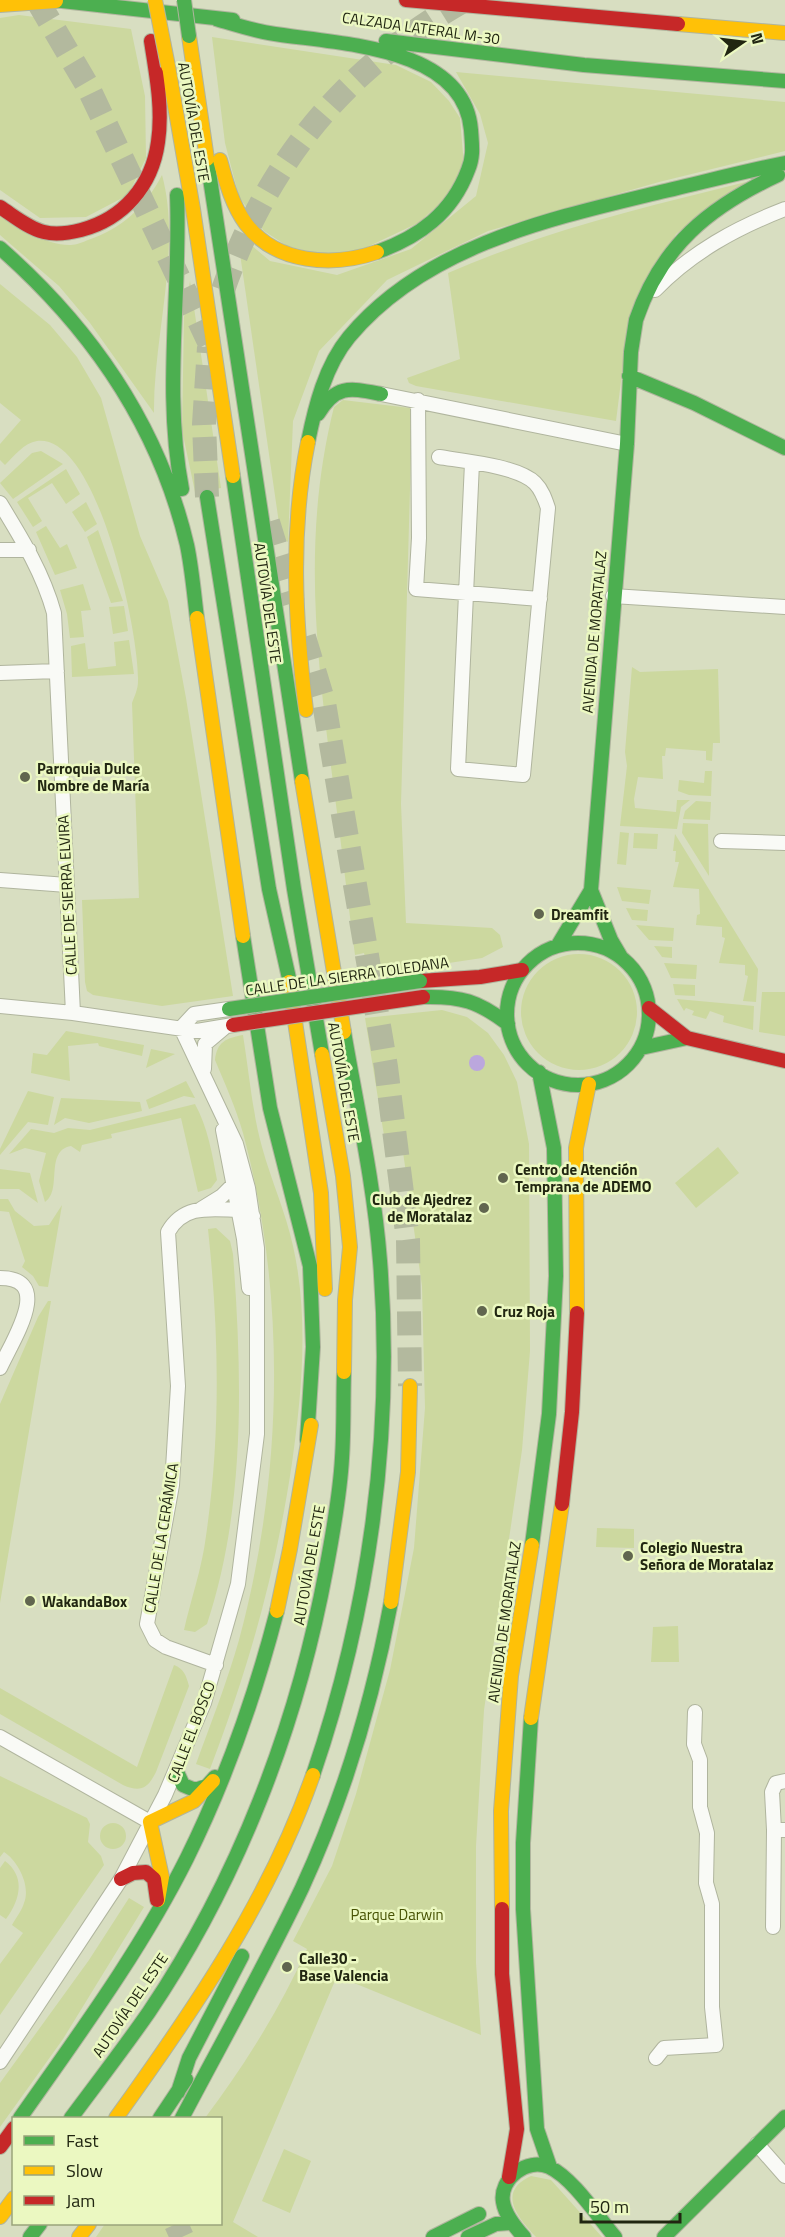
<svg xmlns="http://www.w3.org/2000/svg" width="785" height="2237" viewBox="0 0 785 2237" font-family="'Titillium Web',sans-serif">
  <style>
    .green { fill: #ccd89f }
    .water { fill: #bba7dd }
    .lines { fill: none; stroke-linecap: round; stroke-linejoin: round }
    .highway-tunnel { stroke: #b3b99e; stroke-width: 24; stroke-dasharray: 24 12; stroke-linecap: butt }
    .street-casing { stroke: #b0b59e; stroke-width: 16 }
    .fast-casing { stroke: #b0b59e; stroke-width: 16 }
    .slow-casing { stroke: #b0b59e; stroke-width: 16 }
    .jam-casing { stroke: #b0b59e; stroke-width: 16 }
    .street { stroke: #f9faf6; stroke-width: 14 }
    .fast { stroke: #4caf50; stroke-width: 14 }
    .slow { stroke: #ffc107; stroke-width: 14 }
    .jam { stroke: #c62828; stroke-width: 14 }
    .fast-bridge-casing { stroke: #b0b59e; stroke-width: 16; stroke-linecap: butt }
    .slow-bridge-casing { stroke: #b0b59e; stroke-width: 16; stroke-linecap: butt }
    .jam-bridge-casing { stroke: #b0b59e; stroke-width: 16; stroke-linecap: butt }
    .fast-bridge { stroke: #4caf50; stroke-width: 14 }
    .slow-bridge { stroke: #ffc107; stroke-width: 14 }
    .jam-bridge { stroke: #c62828; stroke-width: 14 }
    .poi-dot { fill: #61664f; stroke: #ebf8c1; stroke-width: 2 }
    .labels { text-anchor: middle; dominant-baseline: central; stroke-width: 5; stroke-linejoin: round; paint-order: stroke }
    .street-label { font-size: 15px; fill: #212611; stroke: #ebf8c1 }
    .poi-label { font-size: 15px; font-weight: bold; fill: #212611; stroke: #ebf8c1; text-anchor: start }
    .park-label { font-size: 15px; fill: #475304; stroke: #ebf8c1 }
  </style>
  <rect width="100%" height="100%" fill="#d8dec1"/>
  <path class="green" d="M19,15L131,29L145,96L146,158L128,195L86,217L40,218L0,190V18Z
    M212,37L396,65L431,82L449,101L460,118L464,166L451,194L418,223L363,249L328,256L287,246L264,231L239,197L225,143Z
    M456,72L785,102V151L659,182L488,231L387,280L319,351L293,421L288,542L281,537L237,233L270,261L337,275L411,249L476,196L488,143L480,114Z
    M162,175C182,248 153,337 154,413L90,323L59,286L0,235V214C19,227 47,246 71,245C76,245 83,242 88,240C122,229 146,206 162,175Z
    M746,182L676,234L627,334L616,421L416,386L409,383L407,378L460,359L448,273C544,231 645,207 746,182Z
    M190,281L221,488L195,492L182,430L184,317Z
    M0,284L50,325L77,357L101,398L140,536L168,601L186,698L233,996L162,1006L93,995L87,991L85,982L82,900L139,898L132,703C135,695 138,689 138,681C140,637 98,433 37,441C24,443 14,456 5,465L0,460V444L21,420L0,403Z
    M343,400L410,408L412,419L401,804L406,923L492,928L500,935L503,947L482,958L369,975L364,953L355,955C347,897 341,840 333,782C316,653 302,535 334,407Z
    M41,451L63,464L13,499L0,483L32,453Z
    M66,469L80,494L66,504L52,483L28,498L42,521L33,527L17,502Z
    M86,502L97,524L85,532L72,512Z
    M46,526L60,548L67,544L77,568L55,575L36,532Z
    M98,530L123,601L111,603L87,537Z
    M83,584L91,610L81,611L84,637L70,638L67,614L60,590Z
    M124,606L128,631L113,634L109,607Z
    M129,640L134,674L72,677L71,646L85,643L88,669L116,666L114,642Z
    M632,667L640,672L718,669L720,743H713L712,761L706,760V751L666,748L665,756H662L663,779L638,777L634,799L635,808L676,812L677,800H690L681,807L677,829L620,826L627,766L625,752Z
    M705,771H712L711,796L689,795L678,791L679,780L704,783Z
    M696,801L711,802L710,820L683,819L685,811Z
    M683,823L708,824L709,876L682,833Z
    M620,832L629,833L626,865L617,864Z
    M634,833L658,834L657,849L633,848Z
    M675,834L758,969L756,1002L743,1001L748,976L745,975V965L719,963L725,938L722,937V927L696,925L697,915L700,914L699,889L673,887L679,862H675L676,851H673Z
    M617,887L651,890L649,904L622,901Z
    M626,908L648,910L647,921L632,920Z
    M636,925L674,928L673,941L649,940Z
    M654,946L672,947V958L662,957Z
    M521 1012a58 58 0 1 1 116 0a58 58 0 1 1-116 0Z
    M664,963L697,965L696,979L671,978Z
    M673,984L695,985V996L675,995Z
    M762,992H785V1036L759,1032Z
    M677,999L754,1006L753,1030L723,1022L724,1016L710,1011L706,1019L692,1015L694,1011L686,1008L684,1011Z
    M442,1010L467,1017L488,1033L504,1055L517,1082L529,1144L530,1351L522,1450L484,1710L476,1846V1963L481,2035L337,1976L233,2222L258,2237H96L105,2224H220V2118H205C245,2065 279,2010 307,1949L293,1941L332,1866L356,1794L390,1670L414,1548L425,1408L422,1286L403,1152L387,1154L365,1018Z
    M66,1031L144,1045L142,1056L99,1046L98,1043L68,1046L70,1081L31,1073L33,1053L47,1055Z
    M243,1035C249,1072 252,1111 262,1147C271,1180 286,1213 293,1246C309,1317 302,1392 292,1463C276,1571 249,1667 210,1769L196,1764C211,1723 227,1682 239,1640C283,1477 287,1296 243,1133C236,1108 225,1084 215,1060C217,1042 226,1038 243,1035Z
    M151,1049L175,1054L146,1068Z
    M186,1081L195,1098L184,1096L149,1109L146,1100Z
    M28,1091L54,1097L48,1125L28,1122L0,1155V1149Z
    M61,1098L140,1102L142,1111L89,1123L65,1118L54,1125Z
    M195,1104C208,1128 212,1153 217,1180L211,1188L198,1192L181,1118L111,1134L112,1138L82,1145L80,1152L71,1146C44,1151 63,1190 45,1202L39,1181L46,1153L25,1148L9,1154L31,1129L54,1133L68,1128L90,1130Z
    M718,1147L739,1173L696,1208L675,1183Z
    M0,1169L30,1173L38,1203L19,1189H0Z
    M0,1199H8L15,1211L34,1226L49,1225L62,1205L48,1287L39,1286L33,1276L22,1267L25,1261L9,1212L0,1211Z
    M216,1228L230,1241L233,1254C242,1377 246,1506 207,1624L195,1632L184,1630C191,1599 202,1568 206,1536C221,1433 219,1333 208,1229Z
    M48,1301H51L0,1603V1404L38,1317Z
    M597,1528L634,1529V1548L596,1547Z
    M678,1626L679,1662H651L653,1627Z
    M174,1665C184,1669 186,1675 189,1686L156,1772C148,1788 141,1793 123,1785L0,1714V1688L137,1767Z
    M0,1776L87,1818L90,1824L88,1842L101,1856L104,1865L0,2015V1964L23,1933L12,1925C16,1918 22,1910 24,1903C31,1886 18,1861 4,1852L0,1857Z
    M100 1836a13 13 0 1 1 26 0a13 13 0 1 1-26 0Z
    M5,1861C26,1877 20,1900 6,1919L0,1915V1868Z
    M129,1898L144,1907L63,2039L0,2127V2083L89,1960Z
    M284,2149L311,2161L290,2213L262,2201Z
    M531,2176L551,2180L602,2237H536C518,2218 496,2192 531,2176Z"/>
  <path class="water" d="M469 1063a8 8 0 1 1 16 0a8 8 0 1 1-16 0Z"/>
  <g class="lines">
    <path class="highway-tunnel" d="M37,0L87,85L211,346
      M223,290C268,161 346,67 465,0
      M207,497L204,424L209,347
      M268,522L293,603
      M304,637L324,703L386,1067L408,1240L410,1386
      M176,2224L182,2237"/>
    <defs>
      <path id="street" d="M655,290C692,252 736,228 785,209
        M381,394L627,444
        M418,400L419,538L416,589L540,599
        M439,457C463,461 518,466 535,483C542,490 545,499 548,508L523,775L458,769L472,463
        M0,503C22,539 43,573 54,613L73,1013
        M0,550H29
        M613,596L785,607
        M0,673L57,671
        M721,841L785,843
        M0,880L67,885
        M0,1006L73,1013L197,1031L233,1025
        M181,1028L194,1014L229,1009
        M204,1069L205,1044L224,1028
        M223,1130L244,1239L249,1288
        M201,1209L222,1196L234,1184
        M0,1278C55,1278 12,1341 0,1368
        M216,1665L166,1647L155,1640L147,1624L172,1485L178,1386L168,1232C185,1202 214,1210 244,1210L253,1216
        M0,1737L150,1822
        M785,1781L776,1783L772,1792L774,1830H785
        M773,1927L774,1830
        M656,2058L664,2048L716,2045L712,2007V1904L706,1883L707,1833L700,1807V1760L694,1744L695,1712
        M0,2062L121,1879L165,1795L204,1703L238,1584L257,1434V1248L248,1188L236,1144L181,1028
        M757,2144L785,2176"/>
      <path id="fast" d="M53,0L233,20
        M216,19C233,24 251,30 269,33C332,44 464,44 471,130C472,145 474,156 468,170C452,213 419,237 377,252
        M386,41L584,65L785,81
        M207,159L302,781
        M177,195C181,294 163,391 182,489
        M0,248C91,328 159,426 187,545C192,569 194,594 197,618
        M636,320C661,246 709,207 778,175
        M629,376L694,403L785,448
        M318,414C336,384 350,388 381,394
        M308,442C315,407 325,366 349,337C423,248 544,220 652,194C696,184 740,172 785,163
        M233,476L294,889L322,1054
        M207,497L269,889L293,996
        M243,936L270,1108L310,1266L313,1347L307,1440
        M507 1014a71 71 0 1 1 142 0a71 71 0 1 1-142 0Z
        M558,945L591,890
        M621,957L611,940L591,890L627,444L631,352L636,320
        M423,997C461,996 478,1001 508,1024
        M641,1048L687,1038
        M532,1545L549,1414L556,1276L554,1148L539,1072
        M531,1718L523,1843V1909L537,2129L550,2167
        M177,1772L183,1785L195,1790L207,1786L215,1777
        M313,1775C369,1611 394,1434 380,1261C374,1183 357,1108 344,1032
        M178,2092L189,2058L242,1956
        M20,2118C79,2034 141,1950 187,1858C226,1779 255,1696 277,1611
        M71,2118C97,2083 124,2048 149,2012C238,1880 297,1726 326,1570C333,1533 340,1495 342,1458C344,1429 343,1400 344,1372
        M160,2118L186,2079
        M182,2118C222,2042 265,1966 302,1888C343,1799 373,1699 391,1602
        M30,2237L40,2224
        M433,2237L479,2214
        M468,2237L496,2224L511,2223
        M524,2237C515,2227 505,2215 503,2202C499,2179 527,2157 549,2167C573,2178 598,2217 615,2237
        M664,2237L785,2117"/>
      <path id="slow" d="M0,5L56,1
        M678,24L785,33
        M189,36L207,159
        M168,66L193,209L233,476
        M220,160C226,182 232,205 246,224C276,264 333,267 377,252
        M197,618L243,936
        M306,710C295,621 290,530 308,442
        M302,781L344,1032
        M289,982L321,1193L325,1289
        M322,1054L343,1176L350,1247L345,1300L344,1372
        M577,1313L576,1148L589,1084
        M391,1602L408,1472L410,1386
        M277,1611L290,1549L311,1425
        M531,1718L562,1504
        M158,1900L162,1877L150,1822L194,1801L213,1781
        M502,1909L501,1811L511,1676L532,1545
        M116,2118C193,2011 269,1901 313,1775
        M0,2217L14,2198
        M79,2237L89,2224"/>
      <path id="jam" d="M406,0L678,24
        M0,207C14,216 28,228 44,232C56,235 69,233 81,230C123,219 152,186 158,142C163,108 156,74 151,41
        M420,981L480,977L522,970
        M649,1008L687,1038L785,1061
        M562,1504L572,1412L577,1313
        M121,1879L133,1873L146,1872L154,1879L157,1900
        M502,1909V1974L517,2129L509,2177
        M0,2147L14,2128"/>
    </defs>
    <use href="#street" class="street-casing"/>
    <use href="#fast" class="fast-casing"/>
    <use href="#slow" class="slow-casing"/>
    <use href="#jam" class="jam-casing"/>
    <use href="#street" class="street"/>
    <use href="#fast" class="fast"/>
    <use href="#slow" class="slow"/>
    <use href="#jam" class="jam"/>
    <defs>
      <path id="fast-bridge" d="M184,0L189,36
        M229,1009L420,981"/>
      <path id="slow-bridge" d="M155,0L168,66"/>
      <path id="jam-bridge" d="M233,1025L423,997"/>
    </defs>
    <use href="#fast-bridge" class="fast-bridge-casing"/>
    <use href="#slow-bridge" class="slow-bridge-casing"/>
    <use href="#jam-bridge" class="jam-bridge-casing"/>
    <use href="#fast-bridge" class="fast-bridge"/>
    <use href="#slow-bridge" class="slow-bridge"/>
    <use href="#jam-bridge" class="jam-bridge"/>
  </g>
  <g class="poi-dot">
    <circle cx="25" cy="777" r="6"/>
    <circle cx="539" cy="914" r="6"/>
    <circle cx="503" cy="1178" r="6"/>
    <circle cx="484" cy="1208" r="6"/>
    <circle cx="482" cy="1311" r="6"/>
    <circle cx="628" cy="1556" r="6"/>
    <circle cx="30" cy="1601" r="6"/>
    <circle cx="287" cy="1967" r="6"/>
  </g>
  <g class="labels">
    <g class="street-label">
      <text transform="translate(421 28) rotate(8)">CALZADA LATERAL M-30</text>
      <text transform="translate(194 122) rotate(80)">AUTOVÍA DEL ESTE</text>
      <text transform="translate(268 603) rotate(82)">AUTOVÍA DEL ESTE</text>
      <text transform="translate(594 632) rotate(-85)">AVENIDA DE MORATALAZ</text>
      <text transform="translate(67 895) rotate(-93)">CALLE DE SIERRA ELVIRA</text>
      <text transform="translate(347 976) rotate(-8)">CALLE DE LA SIERRA TOLEDANA</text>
      <text transform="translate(344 1082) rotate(80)">AUTOVÍA DEL ESTE</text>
      <text transform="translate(161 1538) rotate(-81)">CALLE DE LA CERÁMICA</text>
      <text transform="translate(309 1565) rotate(-80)">AUTOVÍA DEL ESTE</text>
      <text transform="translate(504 1622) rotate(-82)">AVENIDA DE MORATALAZ</text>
      <text transform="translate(191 1732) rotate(-69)">CALLE EL BOSCO</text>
      <text transform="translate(130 2005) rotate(-56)">AUTOVÍA DEL ESTE</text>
    </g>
    <g class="poi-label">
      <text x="37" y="768">Parroquia Dulce<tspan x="37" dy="17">Nombre de María</tspan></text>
      <text x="551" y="914">Dreamfit</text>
      <text x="515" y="1169">Centro de Atención<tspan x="515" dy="17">Temprana de ADEMO</tspan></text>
      <text x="472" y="1199" text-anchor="end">Club de Ajedrez<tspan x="472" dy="17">de Moratalaz</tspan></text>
      <text x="494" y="1311">Cruz Roja</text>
      <text x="640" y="1547">Colegio Nuestra<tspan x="640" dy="17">Señora de Moratalaz</tspan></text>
      <text x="42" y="1601">WakandaBox</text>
      <text x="299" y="1958">Calle30 -<tspan x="299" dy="17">Base Valencia</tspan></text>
    </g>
    <g class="park-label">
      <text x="397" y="1914">Parque Darwin</text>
    </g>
  </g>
  <rect x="12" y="2117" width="210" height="108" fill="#ebf8c1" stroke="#9aa47b" stroke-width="1.5"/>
  <rect x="24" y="2136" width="30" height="9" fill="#4caf50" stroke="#9aa47b" stroke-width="1.5"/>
  <text x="66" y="2147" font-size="18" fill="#212611">Fast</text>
  <rect x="24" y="2166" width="30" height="9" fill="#ffc107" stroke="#9aa47b" stroke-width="1.5"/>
  <text x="66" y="2177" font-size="18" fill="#212611">Slow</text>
  <rect x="24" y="2196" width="30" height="9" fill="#c62828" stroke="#9aa47b" stroke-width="1.5"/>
  <text x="66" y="2207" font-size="18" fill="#212611">Jam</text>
  <g transform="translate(743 42) rotate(76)" stroke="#ebf8c1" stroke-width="4.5" paint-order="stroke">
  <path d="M0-4.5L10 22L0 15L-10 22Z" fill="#212611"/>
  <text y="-9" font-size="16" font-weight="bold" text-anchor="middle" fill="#212611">N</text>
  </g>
  <path d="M581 2213v9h99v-9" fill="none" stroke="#212611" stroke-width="3"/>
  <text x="590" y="2213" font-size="18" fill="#212611" stroke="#ebf8c1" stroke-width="4.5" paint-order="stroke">50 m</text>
</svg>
